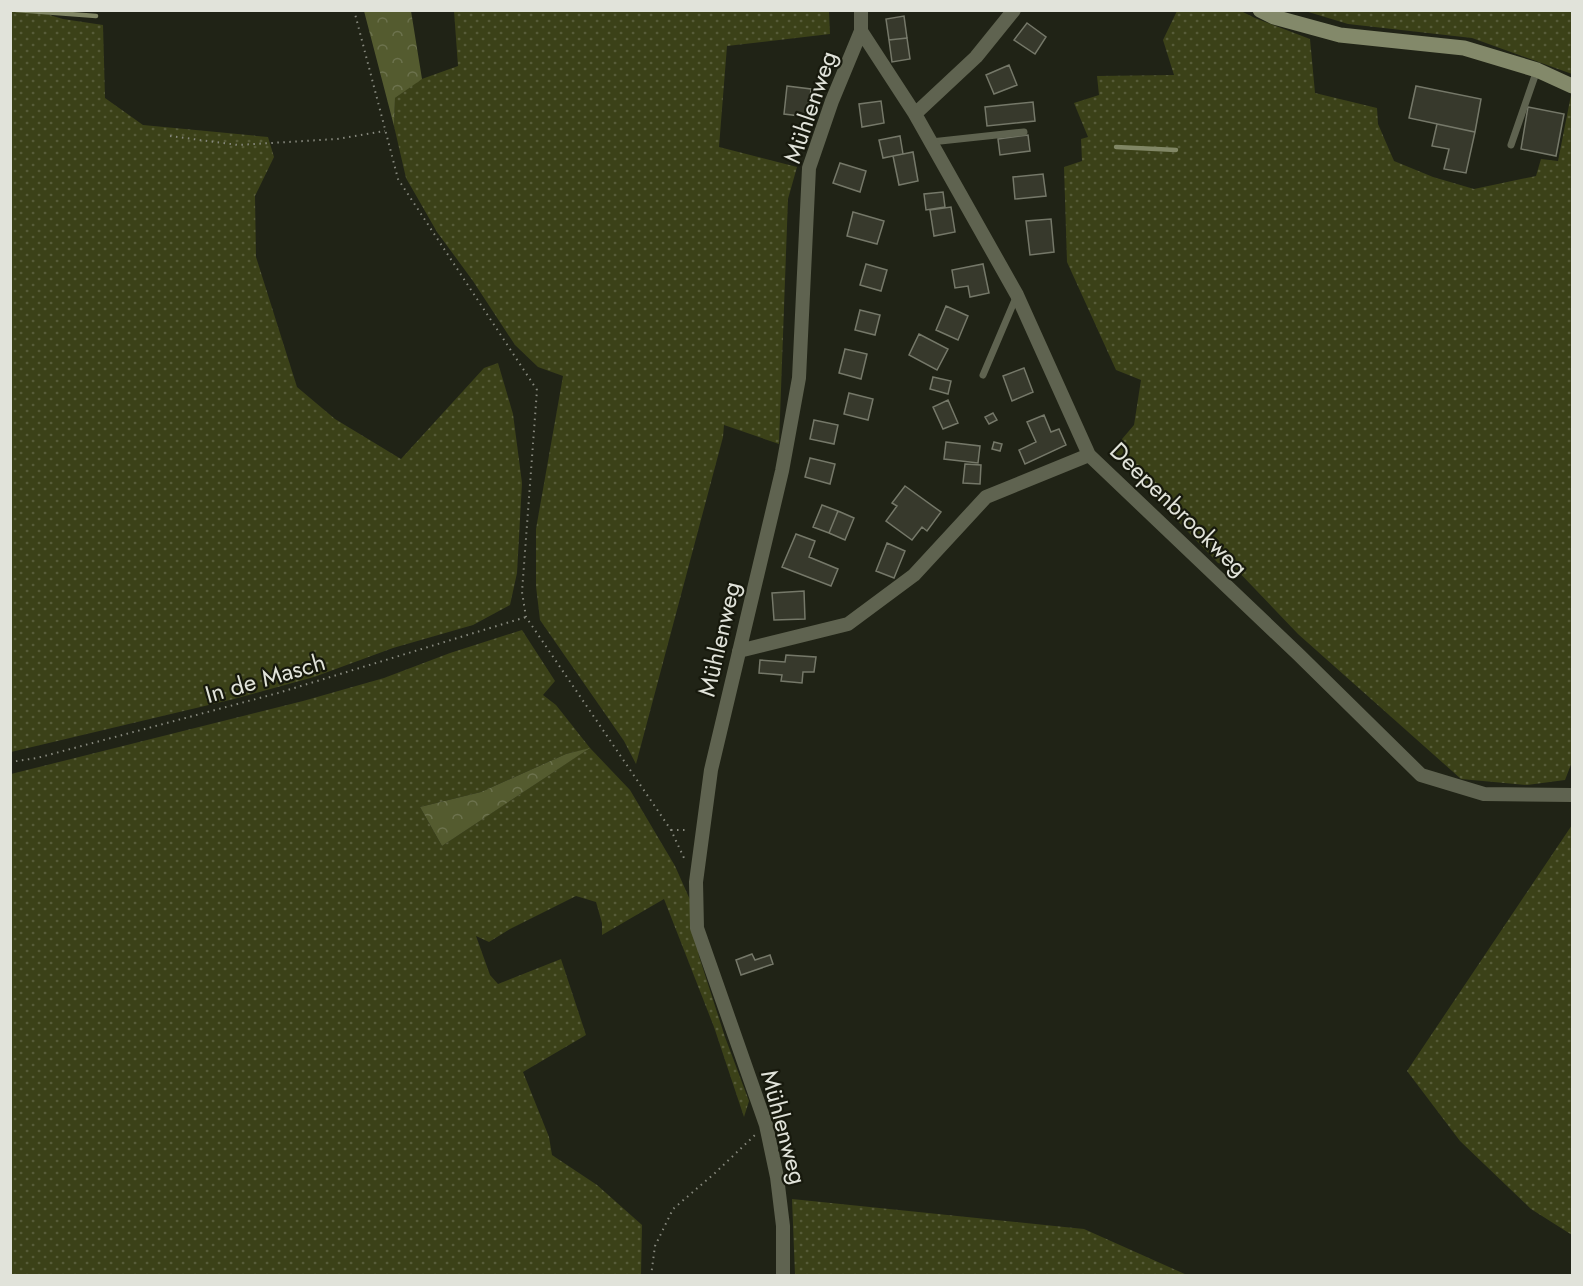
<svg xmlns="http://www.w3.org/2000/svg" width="1583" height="1286" viewBox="0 0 1583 1286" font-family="Jost,sans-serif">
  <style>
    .grass { fill: url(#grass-dots); fill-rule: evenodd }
    .forest { fill: url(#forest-crowns) }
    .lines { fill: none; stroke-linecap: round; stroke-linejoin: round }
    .stream { stroke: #818765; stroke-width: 4.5 }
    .building { fill: #37392c; stroke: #757869; stroke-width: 1.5 }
    .path { stroke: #86887d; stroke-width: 2; stroke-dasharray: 1.5 4.5; stroke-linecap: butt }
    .service { stroke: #5f6350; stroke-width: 7 }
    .minor { stroke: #5f6350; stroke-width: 14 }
    .secondary { stroke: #83896a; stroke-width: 15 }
    .labels { text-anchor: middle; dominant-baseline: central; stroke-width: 4.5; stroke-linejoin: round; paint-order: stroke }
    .street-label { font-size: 24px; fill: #e1e3da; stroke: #17190d }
  </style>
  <defs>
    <pattern id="grass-dots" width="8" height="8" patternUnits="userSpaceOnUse" patternTransform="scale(1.5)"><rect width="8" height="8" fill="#3b4118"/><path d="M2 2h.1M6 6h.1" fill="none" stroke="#575c39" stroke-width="1.8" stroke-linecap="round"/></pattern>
    <pattern id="forest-crowns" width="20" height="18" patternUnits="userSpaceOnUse" patternTransform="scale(1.5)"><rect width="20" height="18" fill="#545b2f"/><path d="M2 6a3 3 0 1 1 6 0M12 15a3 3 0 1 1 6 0" fill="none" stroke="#6c724d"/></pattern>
  </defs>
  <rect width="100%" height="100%" fill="#202316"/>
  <path class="grass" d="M33,10L63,19L103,25L105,98L143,125L268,137L274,157L255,196L256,257L297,387L335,419L401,459L484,368L498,363L513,414L522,483L517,573L510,605L473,625L393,648L314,677L234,699L11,752L10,11Z
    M454,11H829L830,34L727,46L719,147L797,167L788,199L779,444L724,425L723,437L636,764L624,741L540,620L536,586V529L563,376L538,367L515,345L473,281L437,232L406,178L394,126L395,98L419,80L458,66Z
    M1177,11H1241L1255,18L1310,39L1315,93L1377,108L1378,124L1394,161L1433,177L1474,189L1536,176L1541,159L1558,161L1571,95L1572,97V762L1565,780L1527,785L1461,779L1298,634L1233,566L1218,563L1111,452L1134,425L1141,380L1116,370L1067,262L1064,167L1082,161L1081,139L1088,137L1074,103L1099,95L1097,76L1174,75L1163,40Z
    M1305,11H1572V74L1472,38L1348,24Z
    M522,630L555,681L543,695L556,705L590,748L630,790L675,866L691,902L699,956L725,1037L749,1101L744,1117L714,1027L664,899L602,935V923L596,902L576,896L510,929L489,942L476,936L490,975L498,984L561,959L586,1035L523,1072L549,1137L552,1155L597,1185L642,1225L641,1275L11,1276V774L303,701L384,678L450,653ZM588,749L442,846L420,807L481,792L566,754Z
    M1572,825V1235L1531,1209L1460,1141L1407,1071Z
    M792,1199L1084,1229L1187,1275H795Z"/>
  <path class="forest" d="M364,11H411L422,79L395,98L394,126Z
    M590,748L442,846L420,807L481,792L566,754Z"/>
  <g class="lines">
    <path class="stream" d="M16,10L96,16
      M1116,147L1176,150"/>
  </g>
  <path class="building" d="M904,16L907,38L889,40L886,19Z
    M1027,23L1046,37L1035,54L1014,40Z
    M907,38L910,59L892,62L889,40Z
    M1009,65L1017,85L994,94L986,75Z
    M787,86L811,89L808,117L784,114Z
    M1416,86L1481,99L1475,132L1409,118Z
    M881,101L884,123L862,127L859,104Z
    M1033,102L1035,121L987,126L985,107Z
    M1528,107L1564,114L1556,156L1521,149Z
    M1437,124L1475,132L1466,173L1444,169L1449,149L1432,146Z
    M1028,135L1030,151L1000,155L998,139Z
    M900,136L903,154L883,158L879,140Z
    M913,152L918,181L899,185L893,156Z
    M840,163L866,171L860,192L833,183Z
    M1043,174L1046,196L1015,199L1013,177Z
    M943,192L945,207L926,210L924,194Z
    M951,207L955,232L934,236L930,210Z
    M853,212L884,221L877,244L847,236Z
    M1051,219L1054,252L1030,255L1026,221Z
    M866,264L887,270L881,291L860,285Z
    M983,264L989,293L970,297L968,286L955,288L952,270Z
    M946,306L968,316L958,340L936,330Z
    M860,310L880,315L875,335L855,330Z
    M919,334L948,349L937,370L909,355Z
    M845,349L867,354L861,379L839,373Z
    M1024,368L1033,392L1012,401L1003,376Z
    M933,377L951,381L948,394L930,389Z
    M849,393L873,399L868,420L844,414Z
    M948,400L958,423L943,429L933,407Z
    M993,413L997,420L989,424L985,417Z
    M1044,415L1051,432L1059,429L1066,445L1025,464L1019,450L1036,442L1027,422Z
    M814,420L838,425L834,444L810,439Z
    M946,442L980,446L978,463L944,459Z
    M994,442L1002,444L1000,451L992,449Z
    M810,458L835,464L830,484L805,477Z
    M965,464L981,465L980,484L963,483Z
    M905,486L941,512L927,531L922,527L912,540L886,521L897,506L892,503Z
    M822,505L838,511L829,533L813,527Z
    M838,511L854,518L845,540L829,533Z
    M796,534L815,541L809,557L838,569L831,586L782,567Z
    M887,543L905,551L894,578L876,571Z
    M804,591L805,619L774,620L772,593Z
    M786,655L816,657L814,672H803L802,683L781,681L782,675L759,673L760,660L785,662Z
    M752,954L755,960L770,955L773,964L741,975L736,960Z"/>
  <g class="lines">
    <path class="path" d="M354,10L398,179L537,390L522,592L526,617L671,830L684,858
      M170,136L238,145L337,139L385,131
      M10,762L37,758L278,693L526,617
      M671,830H689
      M651,1276L655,1246L673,1209L715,1173L755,1135"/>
    <path class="service" d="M931,142L1024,132
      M1511,145L1537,70
      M983,375L1017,295"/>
    <path class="minor" d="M861,31L915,114L1017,295L1089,455L1298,654L1421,775L1484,794L1572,795
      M915,114L976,57L1014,10
      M739,651L848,624L914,575L986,497L1089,455
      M783,1276V1226L777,1177L766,1125L697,928L696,882L711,770L782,471L799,378L809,168L832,101L861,31V10"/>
    <path class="secondary" d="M1260,10L1274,17L1340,35L1464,48L1537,70L1572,86"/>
  </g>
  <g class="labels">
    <g class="street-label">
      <text transform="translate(810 107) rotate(-71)">Mühlenweg</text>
      <text transform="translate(1179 509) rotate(44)">Deepenbrookweg</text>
      <text transform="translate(719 639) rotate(-77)">Mühlenweg</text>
      <text transform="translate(265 678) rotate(-16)">In de Masch</text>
      <text transform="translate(784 1127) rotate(75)">Mühlenweg</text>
    </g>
  </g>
  <rect width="1583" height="1286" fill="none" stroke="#e1e3da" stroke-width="24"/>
</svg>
